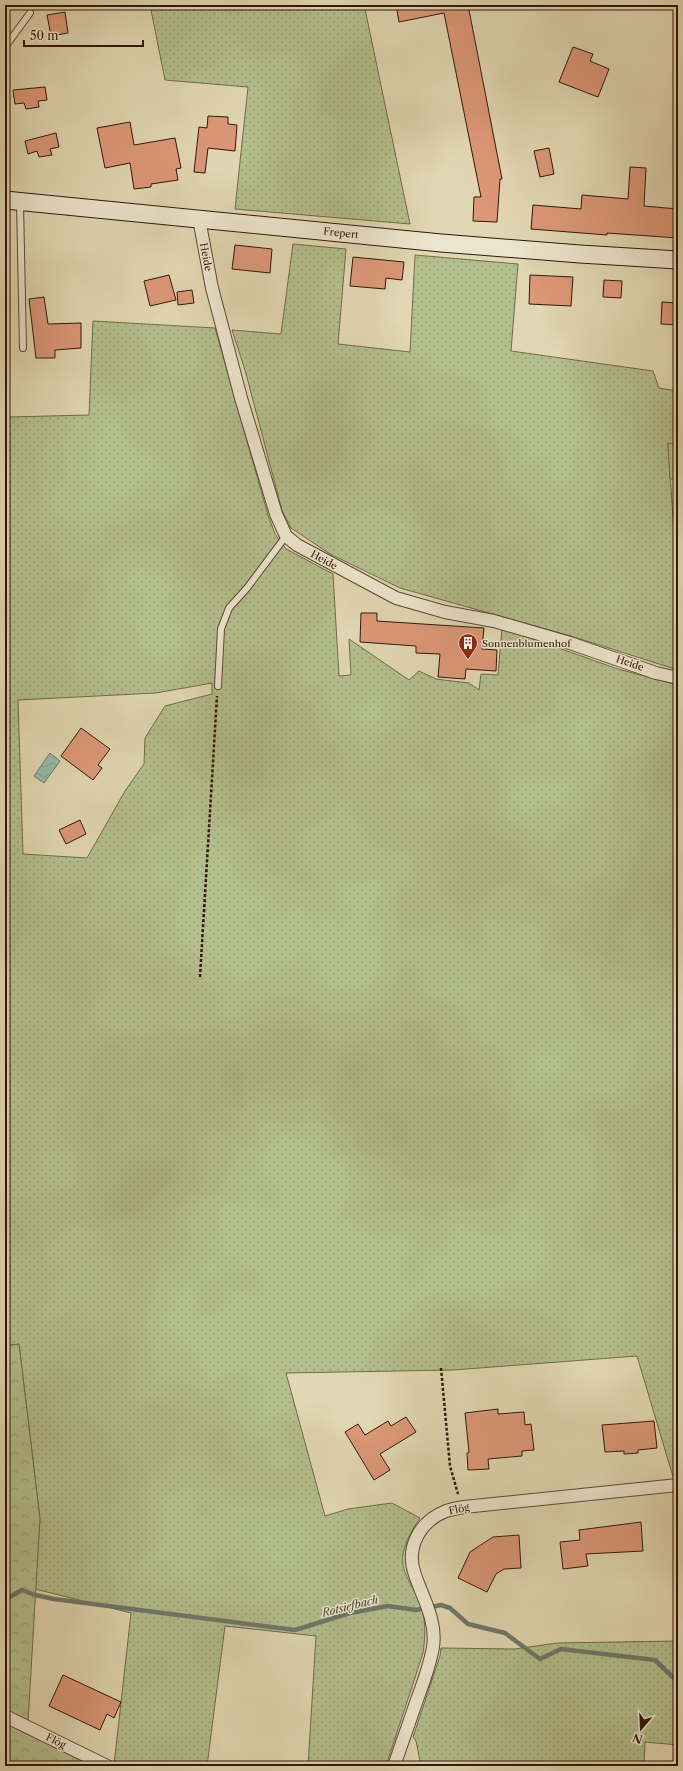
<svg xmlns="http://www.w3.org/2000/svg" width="683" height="1771" viewBox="0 0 683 1771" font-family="'Libre Caslon Text',serif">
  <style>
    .grass { fill: url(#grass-dots); stroke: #726a4b; fill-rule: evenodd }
    .forest { fill: url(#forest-crowns); stroke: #726a4b }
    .garden { fill: url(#garden-furrows); stroke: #726a4b }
    .pitch { fill: #b3be8c; stroke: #726a4b }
    .water { fill: url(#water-waves); stroke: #6d786a }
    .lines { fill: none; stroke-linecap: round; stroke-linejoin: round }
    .stream { stroke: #6d786a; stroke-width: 4.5 }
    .building { fill: #dc9878; stroke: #32160a }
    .lane-casing { stroke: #5e4634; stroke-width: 8 }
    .street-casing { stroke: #5e4634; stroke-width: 14 }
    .secondary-casing { stroke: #32160a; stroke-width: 19 }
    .path { stroke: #32160a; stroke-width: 2.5; stroke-dasharray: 3 2; stroke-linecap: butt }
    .lane { stroke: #ece5cd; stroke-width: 6 }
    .street { stroke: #ece5cd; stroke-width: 12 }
    .secondary { stroke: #ece5cd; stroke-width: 17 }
    .labels { text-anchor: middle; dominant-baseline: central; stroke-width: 3; stroke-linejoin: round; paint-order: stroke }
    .street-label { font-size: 10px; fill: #32160a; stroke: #ece5cd }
    .poi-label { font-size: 10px; fill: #32160a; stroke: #ece5cd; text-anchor: start }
    .water-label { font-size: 11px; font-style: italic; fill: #4f473a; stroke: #ece5cd }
  </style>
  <defs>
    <pattern id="grass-dots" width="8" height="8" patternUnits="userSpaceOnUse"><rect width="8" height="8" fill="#b3be8c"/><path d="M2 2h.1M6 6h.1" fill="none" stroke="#9aa377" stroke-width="1.8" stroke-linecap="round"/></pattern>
    <pattern id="forest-crowns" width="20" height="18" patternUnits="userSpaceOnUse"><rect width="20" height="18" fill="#b3be8c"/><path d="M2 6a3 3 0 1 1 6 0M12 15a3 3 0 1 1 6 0" fill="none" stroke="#9aa377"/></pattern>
    <pattern id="garden-furrows" width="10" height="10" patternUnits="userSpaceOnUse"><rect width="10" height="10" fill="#b3be8c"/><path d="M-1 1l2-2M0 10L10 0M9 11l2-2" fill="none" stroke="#9aa377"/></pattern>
    <pattern id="water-waves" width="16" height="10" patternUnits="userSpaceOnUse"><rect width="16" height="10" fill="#94baaa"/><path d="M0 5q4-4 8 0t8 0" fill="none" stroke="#809f91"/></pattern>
  </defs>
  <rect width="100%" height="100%" fill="#e1d7b2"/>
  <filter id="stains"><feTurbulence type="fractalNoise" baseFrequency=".005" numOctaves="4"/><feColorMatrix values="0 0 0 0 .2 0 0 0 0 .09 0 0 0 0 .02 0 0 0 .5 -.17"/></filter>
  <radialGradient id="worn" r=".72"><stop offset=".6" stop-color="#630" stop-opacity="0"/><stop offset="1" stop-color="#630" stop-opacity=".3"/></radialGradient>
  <path class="grass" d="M150,5L365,9L410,224L235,209L248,87L165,80Z
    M293,244L346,249L338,344L410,352L415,255L518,264L511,351L653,371L659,388L678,391V444H668L678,591V670L571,636L400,588L330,554L291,528L282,510L245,370L232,330L281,334Z
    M93,321L215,328L268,515L275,534L286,549L333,574L339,676L351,675L349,639L409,680L419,671L436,679L469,683L479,690L481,674L498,675L502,628L618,669L678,685V1479L674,1480L637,1356L453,1370L286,1373L325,1516L348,1509L392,1503L420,1518C413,1529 405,1541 403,1555C400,1575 418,1591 422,1609C426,1623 425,1640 423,1653L386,1766H308L316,1636L225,1626L207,1766H117L114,1765L131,1613L35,1589L40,1519L19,1344L5,1346V397H8L9,417L89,415ZM212,683V694L165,706L145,738L144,764L125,791L87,858L23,854L18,700L156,693Z
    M678,1641V1745L645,1742L644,1766H421L416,1741L413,1737L440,1656L441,1648L515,1649L557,1643Z"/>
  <path class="forest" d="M19,1344L40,1519L28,1722L98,1766H5V1346Z"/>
  <path class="garden" d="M5,315H9L7,382H5Z"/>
  <path class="pitch" d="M668,443L678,444V479H670Z"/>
  <path class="water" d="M50,753L60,761L44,783L34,776Z"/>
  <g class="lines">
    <path class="stream" d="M5,1597L8,1598L22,1590L35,1595L54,1599L295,1630L350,1613L388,1606L416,1610L441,1605L450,1608L468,1624L505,1633L540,1659L561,1649L655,1660L678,1682"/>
  </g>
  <path class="building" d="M396,5H468L502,179H500L497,222L473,221L474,197H481L444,13L399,22Z
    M65,12L68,33L51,36L47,15Z
    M573,47L593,54L590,61L609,69L598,97L559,82Z
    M45,87L47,100L38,101L39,107L26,109L24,103L15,104L13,90Z
    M208,116L228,117V124L237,125L235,151L208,148L205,173L194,172L199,127L207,128Z
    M130,122L134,145L175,138L181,168L176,169L178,180L151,184V187L134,189L130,163L105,168L97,128Z
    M56,133L59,147L50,149L52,155L39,157L37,151L28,154L25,141Z
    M549,148L554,174L540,177L534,151Z
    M630,167L646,168L644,206L678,209V238L607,233V235L531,229L533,205L581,209L582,195L628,199Z
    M235,245L272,249L270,273L232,269Z
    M353,257L404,262L402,280L386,278L385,289L350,286Z
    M169,275L176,300L150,306L144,281Z
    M530,275L573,277L571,306L529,304Z
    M604,280L622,281L621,298L603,297Z
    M192,290L194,303L178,305L177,292Z
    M44,297L48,324L81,323V348L55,350V358H36L29,299Z
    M662,302L678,303V325L661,324Z
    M361,613H377V621L484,628L482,649L497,650L496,671L466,669L465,679L438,677L440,654L416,653V646L360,642Z
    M81,728L110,749L98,765L102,768L93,780L61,756Z
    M80,820L86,834L66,844L59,830Z
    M498,1409V1414L524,1412L525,1425L531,1424L534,1450L522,1451V1456L488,1459L489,1469L468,1470L467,1453L469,1452L465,1413Z
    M406,1417L416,1432L380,1454L390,1470L374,1480L345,1432L358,1424L365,1435L388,1421L391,1426Z
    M654,1421L657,1448L638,1450V1453L624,1454V1451L605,1452L602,1425Z
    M641,1522L643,1551L586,1554L588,1566L563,1569L560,1542L580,1540L579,1530Z
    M519,1535L521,1568L504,1569L496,1574L487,1592L458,1578L470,1552L493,1537Z
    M63,1675L121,1702L114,1718L107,1714L100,1730L49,1706Z"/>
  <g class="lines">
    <defs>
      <path id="lane" d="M5,47L30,13
        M20,203L23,348
        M218,686L221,629L229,608L247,588L286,536"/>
      <path id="street" d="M199,219L212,288L241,398L276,514L286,536L297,545L396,598L445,612L494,621L570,643L656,673L678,678
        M5,1716L107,1766
        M394,1766C402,1743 410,1720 418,1697C424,1681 430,1664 433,1647C437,1621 423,1598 415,1575C405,1548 420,1521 446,1511C452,1509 458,1508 464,1507L678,1485"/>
      <path id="secondary" d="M5,200L441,243L580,254L678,260"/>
    </defs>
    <use href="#lane" class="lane-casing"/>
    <use href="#street" class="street-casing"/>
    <use href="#secondary" class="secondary-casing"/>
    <path class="path" d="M200,977L217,696
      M441,1368L450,1466L458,1494"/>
    <use href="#lane" class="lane"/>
    <use href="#street" class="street"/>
    <use href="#secondary" class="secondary"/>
  </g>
  <defs>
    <symbol id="building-pin" viewBox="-11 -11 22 30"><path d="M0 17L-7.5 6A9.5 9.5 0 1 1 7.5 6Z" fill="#8f2418" stroke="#ece5cd"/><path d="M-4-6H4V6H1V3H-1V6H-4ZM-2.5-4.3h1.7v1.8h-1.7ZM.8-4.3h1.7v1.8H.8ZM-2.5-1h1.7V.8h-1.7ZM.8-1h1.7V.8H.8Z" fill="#fff"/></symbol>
  </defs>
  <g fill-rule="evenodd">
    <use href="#building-pin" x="457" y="632" width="22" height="30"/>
  </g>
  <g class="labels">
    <g class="street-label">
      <text transform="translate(341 233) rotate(6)">Frepert</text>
      <text transform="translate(206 257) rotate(79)">Heide</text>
      <text transform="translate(324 560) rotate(28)">Heide</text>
      <text transform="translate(630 663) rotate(19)">Heide</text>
      <text transform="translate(459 1509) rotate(-12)">Flög</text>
      <text transform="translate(56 1741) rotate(26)">Flög</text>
    </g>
    <g class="poi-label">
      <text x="482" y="643">Sonnenblumenhof</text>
    </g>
    <g class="water-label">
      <text transform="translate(350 1606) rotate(-14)">Rotsiefbach</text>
    </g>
  </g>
  <rect width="683" height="1771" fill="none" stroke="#e1d7b2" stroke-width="20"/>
  <rect x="6" y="6" width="671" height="1759" fill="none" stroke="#32160a" stroke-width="2"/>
  <rect x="10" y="10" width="663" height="1751" fill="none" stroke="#32160a"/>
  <g transform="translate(641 1729) rotate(199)" stroke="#ece5cd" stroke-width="3" paint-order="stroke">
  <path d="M0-3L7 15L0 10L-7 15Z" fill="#32160a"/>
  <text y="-6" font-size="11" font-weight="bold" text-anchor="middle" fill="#32160a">N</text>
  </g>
  <path d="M24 40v6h119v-6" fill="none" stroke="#32160a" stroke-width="2"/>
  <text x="30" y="40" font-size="12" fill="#32160a" stroke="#ece5cd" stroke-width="3" paint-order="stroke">50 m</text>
  <rect width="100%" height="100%" filter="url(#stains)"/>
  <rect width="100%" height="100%" fill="url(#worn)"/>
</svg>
